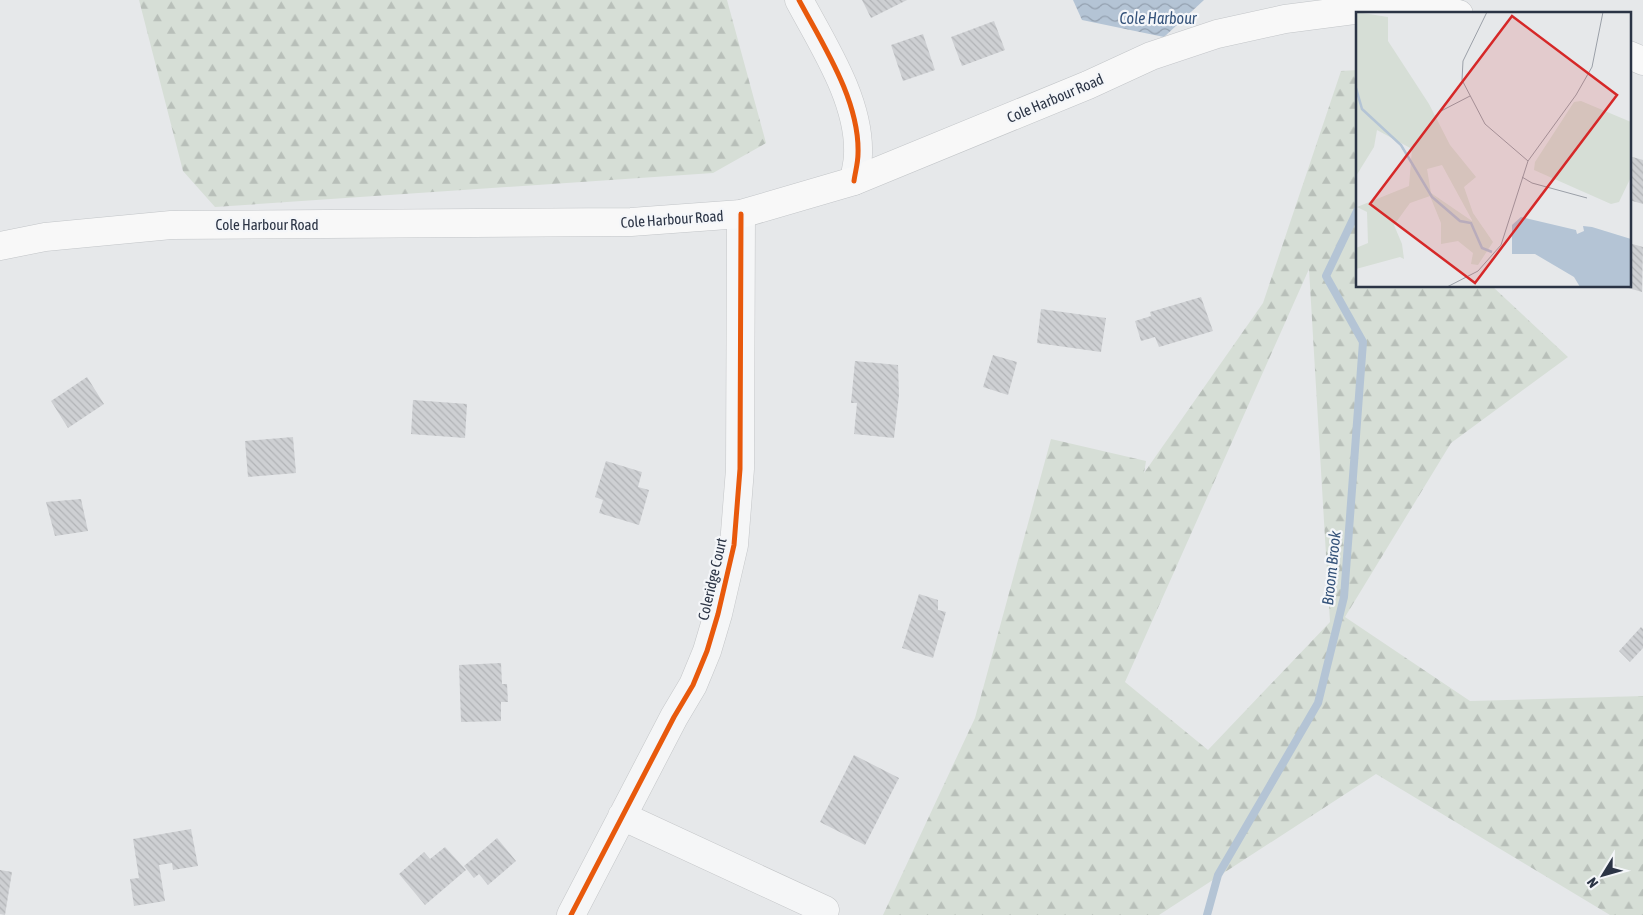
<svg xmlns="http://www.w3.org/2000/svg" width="1643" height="915" viewBox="0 0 1643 915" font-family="'Asap Condensed',sans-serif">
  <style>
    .forest { fill: url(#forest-firs); fill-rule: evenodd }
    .water { fill: url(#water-waves) }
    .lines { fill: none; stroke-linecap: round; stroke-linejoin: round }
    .stream { stroke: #b4c4d5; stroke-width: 8 }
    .building { fill: url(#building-back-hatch) }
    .minor-casing { stroke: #c4c6c8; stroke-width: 29 }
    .major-casing { stroke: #c2c5c8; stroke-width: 29 }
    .minor { stroke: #f5f6f7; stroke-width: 28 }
    .major { stroke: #f8f8f8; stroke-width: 28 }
    .cycleway-casing { stroke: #f4f6f9; stroke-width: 8 }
    .cycleway { stroke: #e8590c; stroke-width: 5 }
    .labels { text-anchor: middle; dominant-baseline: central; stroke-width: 4.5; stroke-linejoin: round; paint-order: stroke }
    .street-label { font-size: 15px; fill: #2b3445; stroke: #f4f6f9 }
    .water-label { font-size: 16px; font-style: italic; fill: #34527a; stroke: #f4f6f9 }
    .inset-river { fill: none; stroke: #b4c4d5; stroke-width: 2.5 }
    .inset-road { fill: none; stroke: #9ba0a8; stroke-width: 1 }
    .view { fill: #d62828; fill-opacity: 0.15; stroke: #d62828; stroke-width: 2.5 }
    .inset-edge { fill: none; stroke: #2b3445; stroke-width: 2.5 }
  </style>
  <defs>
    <pattern id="forest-firs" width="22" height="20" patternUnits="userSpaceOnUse" patternTransform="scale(1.25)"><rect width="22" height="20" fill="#d6ded6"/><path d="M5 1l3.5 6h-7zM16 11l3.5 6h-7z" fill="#b8bfb9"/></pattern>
    <pattern id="water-waves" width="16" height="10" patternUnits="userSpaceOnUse" patternTransform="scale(1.25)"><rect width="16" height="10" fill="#b4c4d5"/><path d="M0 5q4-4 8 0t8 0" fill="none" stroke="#93a0af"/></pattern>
    <pattern id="building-back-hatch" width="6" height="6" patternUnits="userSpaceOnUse" patternTransform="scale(1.25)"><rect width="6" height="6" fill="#ced0d3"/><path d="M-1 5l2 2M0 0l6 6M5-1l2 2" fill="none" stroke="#b1b3b6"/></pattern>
  </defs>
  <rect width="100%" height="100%" fill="#e6e8ea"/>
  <path class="forest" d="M139,0H727L766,143L713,173L215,207L183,171Z
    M1357,70V286H1492L1568,357L1451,443L1345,617L1470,701L1643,696V915H1610L1376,774L1159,915H883L975,718L1051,439L1146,461L1144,473L1263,303L1341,71ZM1309,269L1330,622L1208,750L1125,682Z"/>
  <path class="water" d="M1073,0H1204L1164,37L1082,20Z"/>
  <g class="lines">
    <path class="stream" d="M1207,915L1218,875L1318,703L1344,597L1363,342L1326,276L1357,211"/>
  </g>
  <path class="building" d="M862,0H907L871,18Z
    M994,21L1005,50L962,66L951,37Z
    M923,34L935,70L903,81L891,45Z
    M1629,156L1643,160V204L1629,200Z
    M1629,243L1643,247L1642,292L1625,287L1629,286Z
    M1201,297L1213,331L1159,347L1155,337L1141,341L1135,321L1151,316L1150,312Z
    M1041,309L1106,318L1101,352L1037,343Z
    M993,355L1017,362L1008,395L983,387Z
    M855,361L898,365L899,395L894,438L854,434L857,403H851Z
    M87,377L104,404L68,428L51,401Z
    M413,400L467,404L465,438L411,434Z
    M293,437L296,473L248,477L245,441Z
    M606,461L642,472L638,487L649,490L639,525L599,513L603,500L595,497Z
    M81,499L88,531L55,536L46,502Z
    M919,594L938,600V610L946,612L933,658L902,648Z
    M1641,627L1643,629V648L1630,662L1619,651Z
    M501,663L502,684H507L508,702H501V721L461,722L459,665Z
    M854,755L899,778L865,845L820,822Z
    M191,829L198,866L173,870L172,863L159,865L165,901L134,906L130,879L139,878L133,839Z
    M497,838L516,861L488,885L479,874L474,878L464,866Z
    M445,847L466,870L425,905L399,874L424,852L430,859Z
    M0,870L12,872L5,915L0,914Z"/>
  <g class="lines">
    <defs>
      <path id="minor" d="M799,0C823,45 860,101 858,154C858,163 855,173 854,181
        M622,816L825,910
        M571,915L674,717L693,685L707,651L718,614L734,545L740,469L741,214"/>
      <path id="major" d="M1629,55L1643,61
        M0,246L45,237L171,225L631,222L741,214L854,181L1088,85L1151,56L1217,34L1285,19L1354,10H1431L1459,14"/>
    </defs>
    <use href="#minor" class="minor-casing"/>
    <use href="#major" class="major-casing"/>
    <use href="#minor" class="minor"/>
    <use href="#major" class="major"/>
    <defs>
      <path id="cycleway" d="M799,0C823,45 860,101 858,154C858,163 855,173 854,181
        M571,915L674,717L693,685L707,651L718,614L734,545L740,469L741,214"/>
    </defs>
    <use href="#cycleway" class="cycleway-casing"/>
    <use href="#cycleway" class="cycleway"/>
  </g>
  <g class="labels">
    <g class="street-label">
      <text transform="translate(1055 98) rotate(-23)">Cole Harbour Road</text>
      <text transform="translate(672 219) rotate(-4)">Cole Harbour Road</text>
      <text x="267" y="224">Cole Harbour Road</text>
      <text transform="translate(712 579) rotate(-77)">Coleridge Court</text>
    </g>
    <g class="water-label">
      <text x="1158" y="18">Cole Harbour</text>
      <text transform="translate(1331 568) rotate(-84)">Broom Brook</text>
    </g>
  </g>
  <g transform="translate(1356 12)">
    <rect width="275" height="275" fill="#e6e8ea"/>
    <path d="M0,0L32,5V29L73,92L94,133L120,165L108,175L117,201L137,230L122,253L115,252L117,241L102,229L85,232V211L74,184L54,191L38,213L46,232L48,247L44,245L0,257V236L12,231L11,200L1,195L53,174L56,137L21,118L18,135L0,164ZM86,153L116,208V209L75,181L71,157ZM225,89L275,110V165L263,190L255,192L178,158L179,150L218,90Z" fill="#d6ded6" fill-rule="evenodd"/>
    <path d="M165,205L220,218L221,222L228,219L227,214L236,215L275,227V275H224L218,265L179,242H156V213Z" fill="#b4c4d5"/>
    <path class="inset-river" d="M0,76L6,97L45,133L76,185L104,209L115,211L126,236L136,240"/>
    <path class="inset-road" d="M131,0L107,49L106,68L129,112L172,149M85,99L114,84M166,165L176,171L231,186M91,275L122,259L145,233L172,149L220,83L236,55L247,0"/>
    <path class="view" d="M156,4L261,83L119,271L14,192Z"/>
    <rect width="275" height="275" class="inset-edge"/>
  </g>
  <g transform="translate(1603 875) rotate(233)" stroke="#f4f6f9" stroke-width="4" paint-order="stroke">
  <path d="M0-4L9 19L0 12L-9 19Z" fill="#2b3445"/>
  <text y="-8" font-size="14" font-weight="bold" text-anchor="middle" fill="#2b3445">N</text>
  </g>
</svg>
